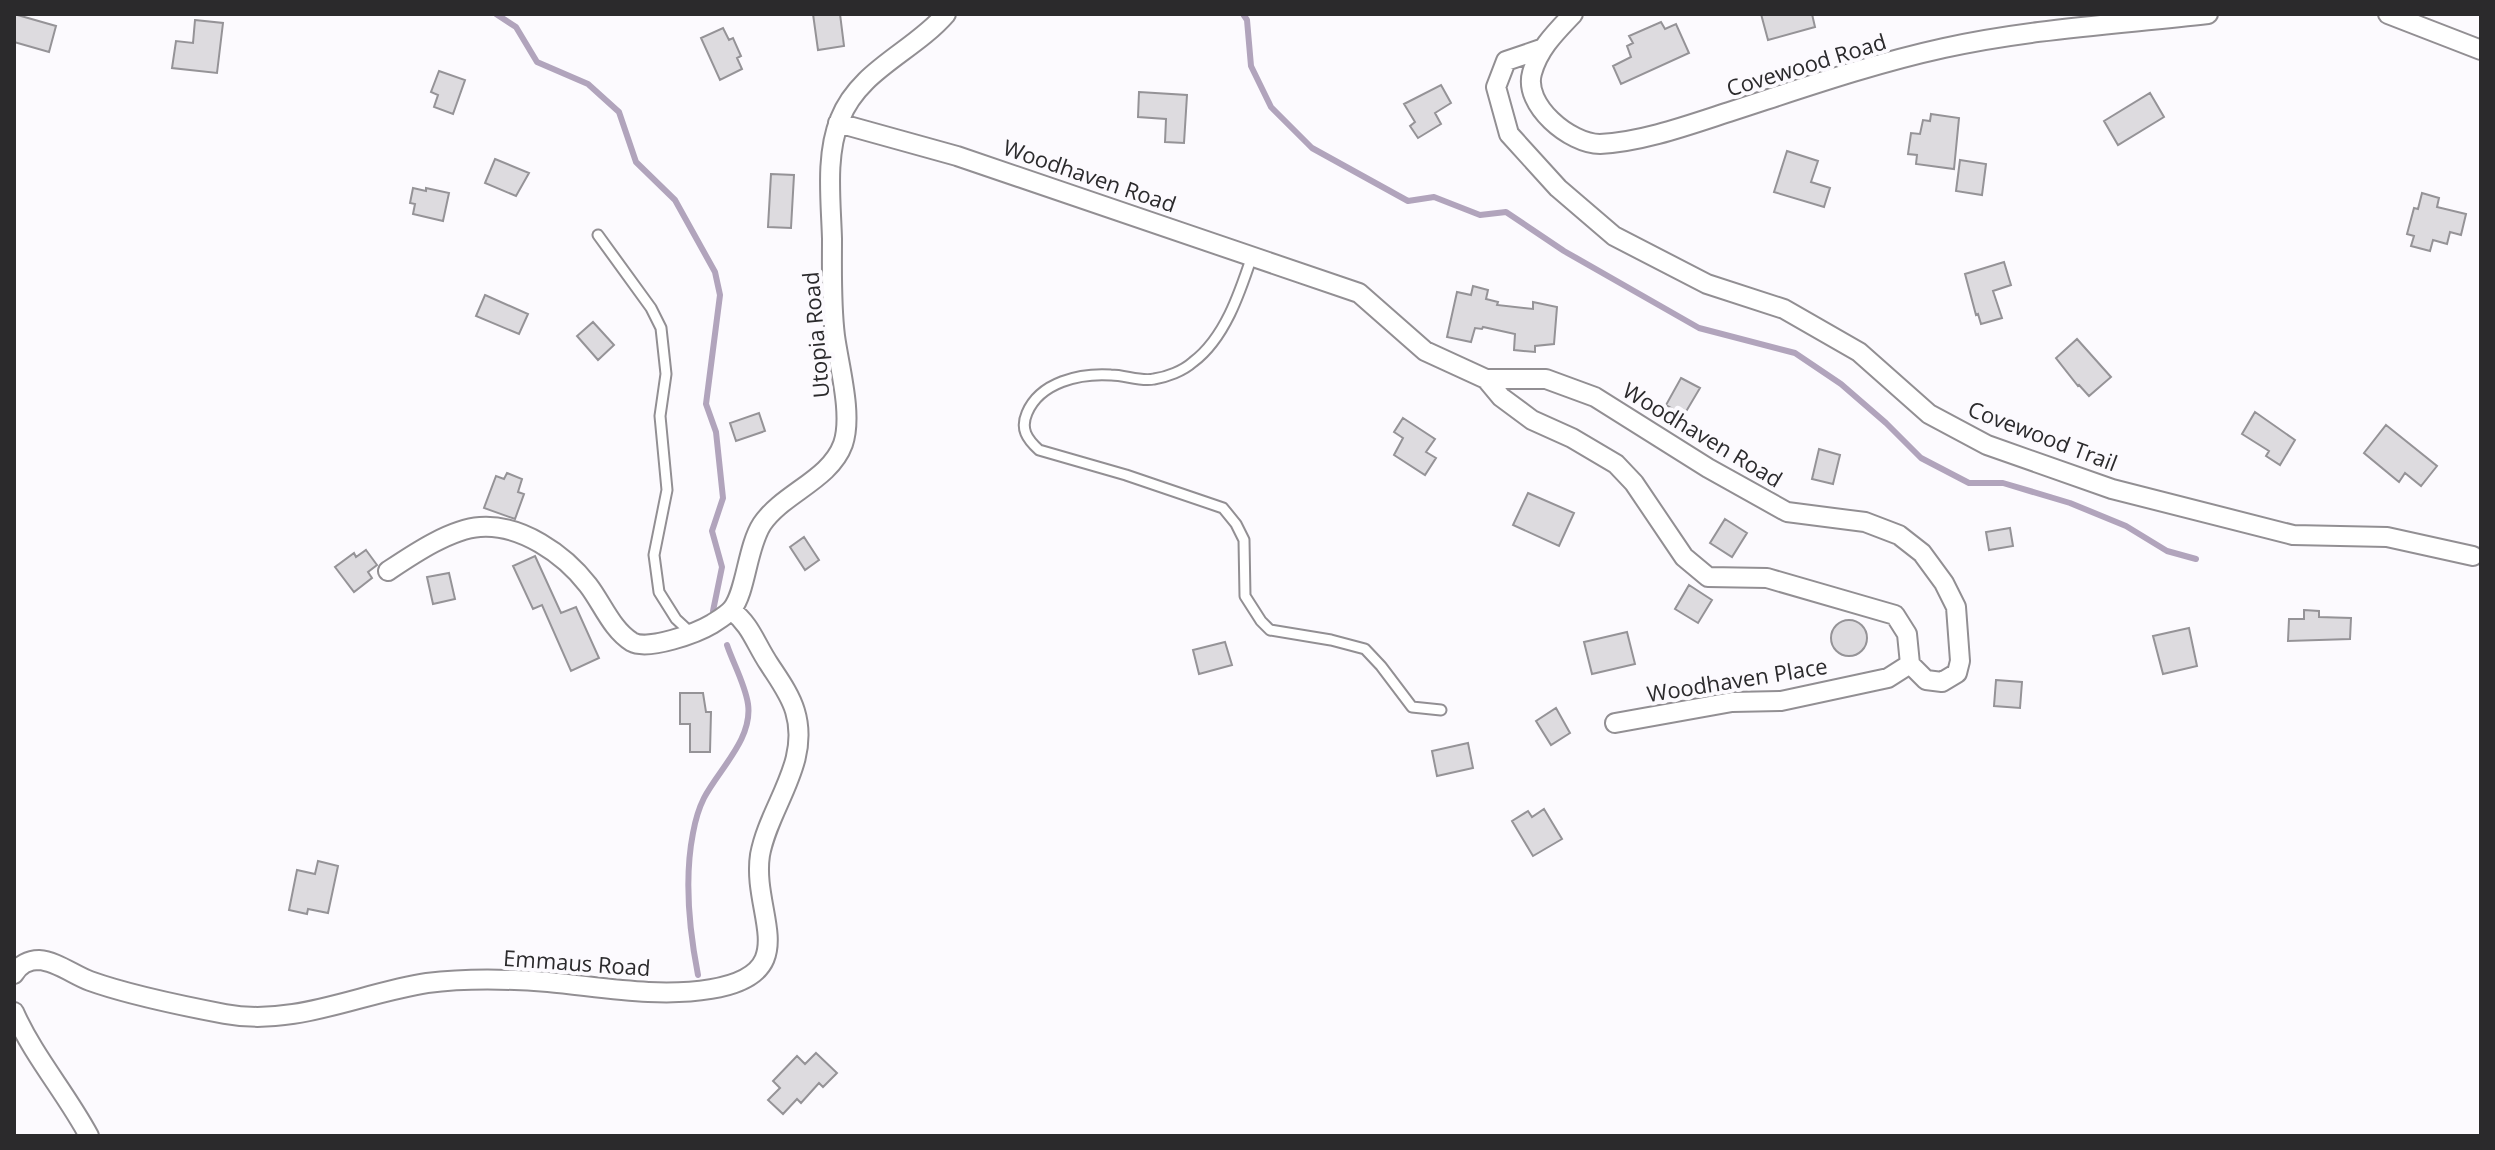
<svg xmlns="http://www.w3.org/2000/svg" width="2495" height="1150" viewBox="0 0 2495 1150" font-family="'Open Sans',sans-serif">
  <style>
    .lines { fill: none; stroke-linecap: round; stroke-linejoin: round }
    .stream { stroke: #b1a4bc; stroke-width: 6 }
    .building { fill: #dddbdf; stroke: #959397; stroke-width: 2 }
    .service-casing { stroke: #928f93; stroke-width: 13 }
    .minor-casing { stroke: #928f93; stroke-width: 22 }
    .service { stroke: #fff; stroke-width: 9 }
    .minor { stroke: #fff; stroke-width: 18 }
    .labels { text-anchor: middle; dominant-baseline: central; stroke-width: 8; stroke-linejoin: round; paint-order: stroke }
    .street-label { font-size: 22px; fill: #2b2a2c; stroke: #fcfafe }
  </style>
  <rect width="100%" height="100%" fill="#fcfafe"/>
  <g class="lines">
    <path class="stream" d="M496,14L516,27L537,62L588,84L619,112L636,162L675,200L715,272L720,295L706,404L716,432L723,498L712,531L722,567L713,611
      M1243,14L1247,20L1251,66L1271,107L1312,148L1408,201L1434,197L1480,215L1506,212L1564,251L1699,328L1795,353L1841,384L1886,423L1921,458L1969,483H2003L2070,503L2126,526L2167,551L2196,559
      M698,975C689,929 684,879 693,833C695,822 699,808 704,798C719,769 753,739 748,704C745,684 733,663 727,645"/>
  </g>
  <path class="building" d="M14,14L56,26L49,52L14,42Z
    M813,14H840L844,46L818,50Z
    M1761,14H1812L1815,27L1768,40Z
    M195,20L223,23L217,73L172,68L176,41L193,43Z
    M1661,22L1665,29L1676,24L1689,53L1621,84L1613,66L1631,57L1627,46L1633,43L1629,36Z
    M723,28L729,40L733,38L741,56L737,58L742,69L720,80L701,38Z
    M439,71L465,80L453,114L434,107L438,95L431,92Z
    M1441,85L1451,103L1435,113L1441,124L1418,138L1410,126L1415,122L1404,104Z
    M1139,92L1187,95L1184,143L1165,142L1166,119L1138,117Z
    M2150,93L2164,117L2118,145L2104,121Z
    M1931,114L1959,118L1954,169L1916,164L1917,155L1908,154L1911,133L1920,134L1923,120L1930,121Z
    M1787,151L1818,161L1811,182L1830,188L1824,207L1774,192Z
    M495,159L529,173L516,196L485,183Z
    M1960,160L1986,164L1982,195L1956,191Z
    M771,174L794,175L791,228L768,227Z
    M413,188L426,191V188L449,193L443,221L413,214L415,204L410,203Z
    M2422,193L2439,198L2437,207L2466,214L2461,235L2450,232L2447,244L2433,240L2430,251L2411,246L2414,236L2407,234L2414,208L2418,209Z
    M2004,262L2011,285L1993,291L2002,318L1981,324L1978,314L1976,315L1965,274Z
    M1473,286L1488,290L1486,299L1498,302L1497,305L1533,309V302L1557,307L1554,344L1535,346V352L1514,350L1515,334L1483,327L1482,329L1475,328L1471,342L1447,337L1457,292L1471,295Z
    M485,295L528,314L519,334L476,316Z
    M593,322L614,345L598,360L577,336Z
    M2077,339L2111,377L2089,396L2079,385L2078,386L2056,358Z
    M1681,378L1700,388L1684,415L1666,405Z
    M2255,412L2295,440L2280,465L2266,456L2269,451L2242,434Z
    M759,413L765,431L736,441L730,423Z
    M1403,418L1435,439L1426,452L1436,458L1425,475L1394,455L1403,438L1394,432Z
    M2386,425L2437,466L2421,486L2405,473L2399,482L2364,453Z
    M1819,449L1840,455L1833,484L1812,479Z
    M507,473L522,479L518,492L524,494L515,519L484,508L496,476L504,479Z
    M1528,493L1574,513L1559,546L1513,525Z
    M1725,519L1747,533L1732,557L1710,543Z
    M2010,528L2013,546L1989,550L1986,532Z
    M804,537L819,560L805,570L790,547Z
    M366,550L377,565L368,572L372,578L354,592L335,567L354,553L356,557Z
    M535,556L561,613L576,607L599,658L571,671L542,605L533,609L513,566Z
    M449,573L455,599L433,604L427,577Z
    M1689,585L1712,600L1698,623L1675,609Z
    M2304,610L2319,611V617L2351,618L2350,639L2288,641L2289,619H2304Z
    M1831 638a18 18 0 1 1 36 0a18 18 0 1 1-36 0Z
    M2189,628L2197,666L2163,674L2153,636Z
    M1627,632L1635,664L1592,674L1584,642Z
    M1225,642L1232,665L1199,674L1193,650Z
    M1996,680L2022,682L2020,708L1994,706Z
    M680,693H703L706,712H711L710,752H690V724H680Z
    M1556,708L1570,733L1551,745L1536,721Z
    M1468,743L1473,768L1437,776L1432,751Z
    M1544,809L1562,839L1533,856L1512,821L1528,811L1532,817Z
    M318,861L338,866L328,913L308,909L307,914L289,910L297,870L315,874Z
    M816,1053L837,1073L823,1087L819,1083L801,1103L797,1099L783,1114L768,1100L780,1088L773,1081L797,1056L805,1064Z"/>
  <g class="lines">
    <defs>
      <path id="service" d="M598,235L651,308L661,328L666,374L660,416L667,490L654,555L659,592L676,619L690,632
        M1252,256C1240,292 1225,338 1193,362C1183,371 1167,377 1154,379C1141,382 1125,375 1111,375C1080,373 1040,382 1027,413C1020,429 1027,439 1039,450L1126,475L1223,508L1236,524L1244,540L1245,596L1261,621L1270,630L1331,640L1365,649L1381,666L1412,707L1441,710"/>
      <path id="minor" d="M1573,14C1556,32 1539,48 1532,73C1523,105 1570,144 1600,144C1642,142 1689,125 1729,112C1800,89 1871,64 1944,48C2029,29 2121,24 2208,14
        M2388,14L2481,50
        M1541,49L1506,61L1496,87L1509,134L1558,188L1614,236L1707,284L1784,309L1859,352L1929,414L1987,445L2112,489L2293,535L2387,537L2473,556
        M838,123L957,156L1359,293L1425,351L1486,379H1546L1595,397L1708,468L1787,512L1865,522L1899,535L1922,553L1944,583L1956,607L1960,661L1957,673L1942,682L1926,680L1910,664L1907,634L1895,615L1767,578L1708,577L1684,557L1634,483L1616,464L1572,438L1532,420L1501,397L1486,379
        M388,571C412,555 450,529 480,527C521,524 564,554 588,585C602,603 612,630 632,642C648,651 697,633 712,624C718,620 727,615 732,609C746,592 747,547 762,524C783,493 830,480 843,444C853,415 839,366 835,336C831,304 832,271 832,239C831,201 825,156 840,119C859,70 913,52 946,14
        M1615,723L1732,702L1781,701L1888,678L1910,664
        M14,974C19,965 29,960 39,960C56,961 74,975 90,981C129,995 183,1006 225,1014C294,1027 361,993 427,983C466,978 509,979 548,982C602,987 658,998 711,989C806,973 751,914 760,855C769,806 811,763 795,711C790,694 778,678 769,664C755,643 751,625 731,610
        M14,1012C34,1057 66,1093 89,1136"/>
    </defs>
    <use href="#service" class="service-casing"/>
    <use href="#minor" class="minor-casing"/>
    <use href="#service" class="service"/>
    <use href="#minor" class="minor"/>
  </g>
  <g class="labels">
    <g class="street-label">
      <text transform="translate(1806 64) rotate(-17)">Covewood Road</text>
      <text transform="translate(1090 175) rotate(19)">Woodhaven Road</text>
      <text transform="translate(815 335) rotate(-95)">Utopia Road</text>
      <text transform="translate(1703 434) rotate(31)">Woodhaven Road</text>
      <text transform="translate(2043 435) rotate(21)">Covewood Trail</text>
      <text transform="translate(1737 679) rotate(-9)">Woodhaven Place</text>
      <text transform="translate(577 962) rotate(4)">Emmaus Road</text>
    </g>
  </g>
  <rect width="2495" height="1150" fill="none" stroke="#2b2a2c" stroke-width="32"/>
</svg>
